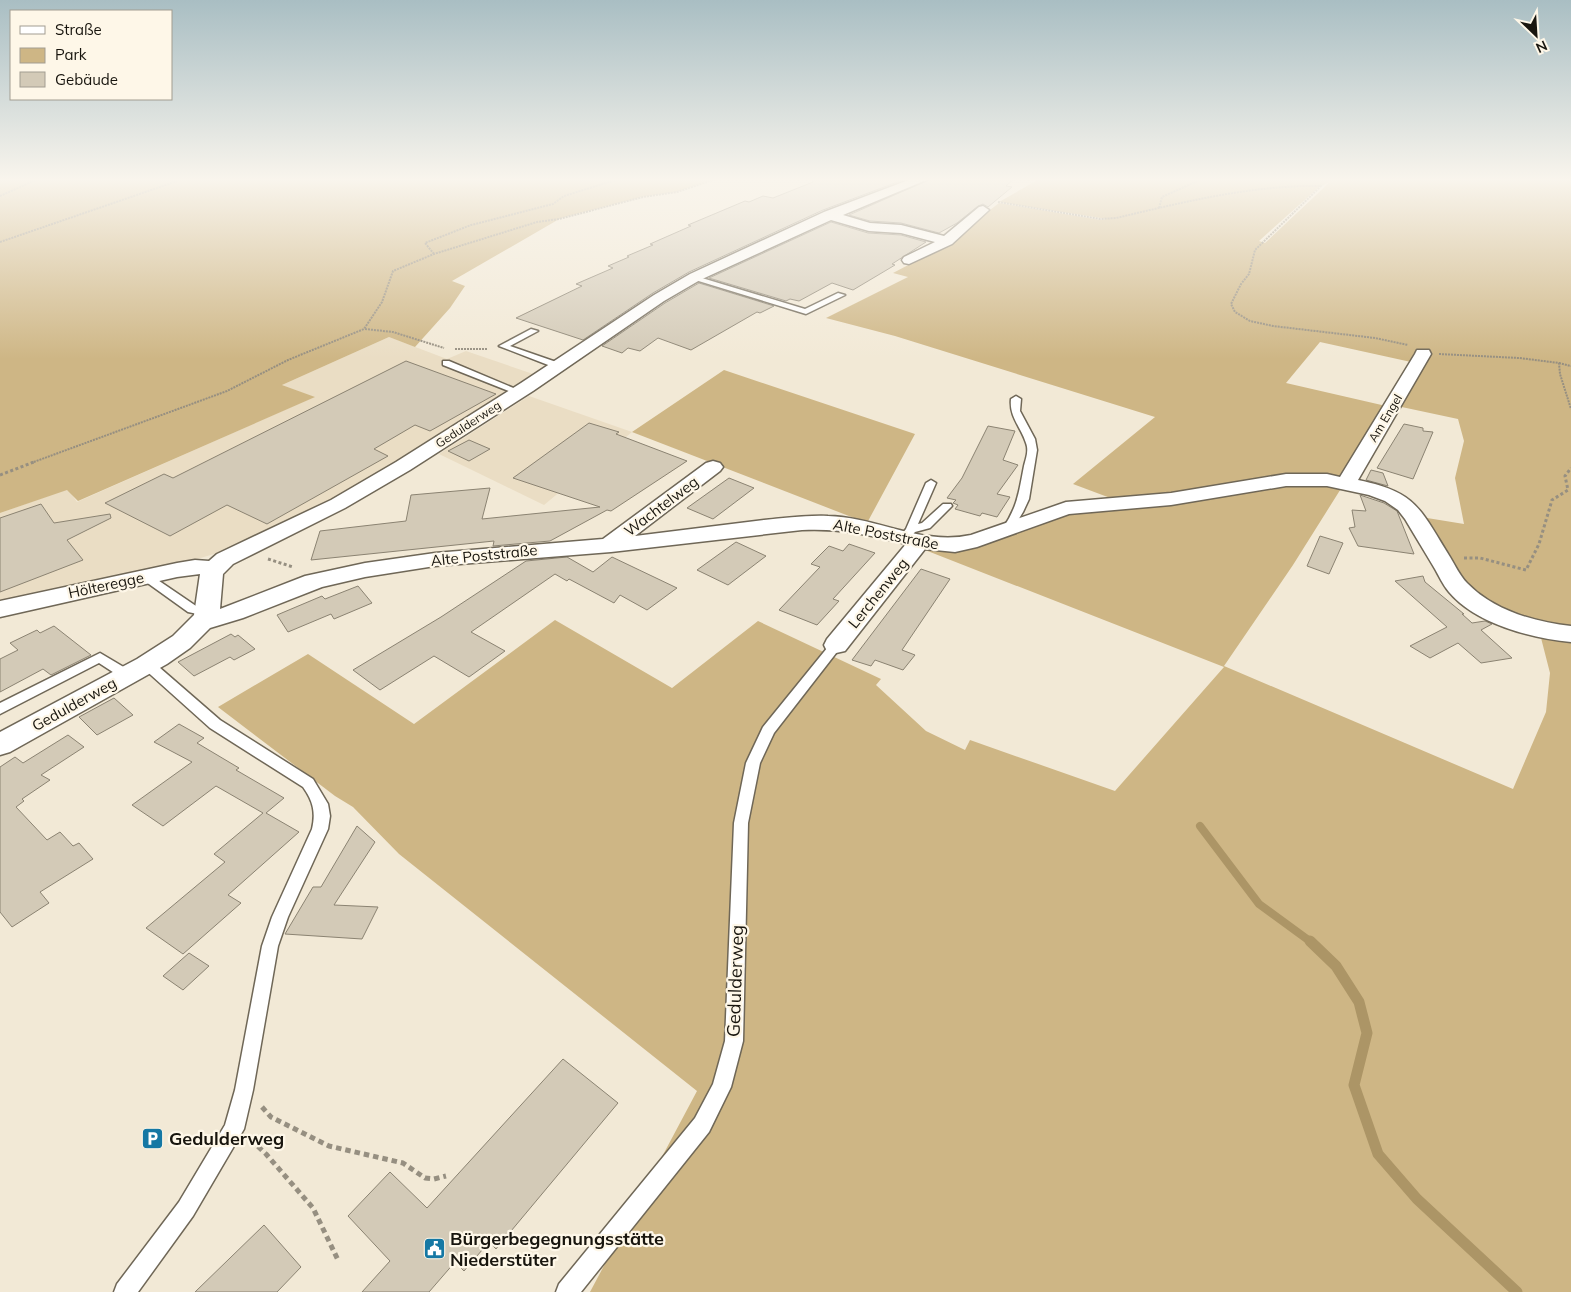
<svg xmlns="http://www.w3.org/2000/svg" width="1571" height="1292" viewBox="0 0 1571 1292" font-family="Mulish,sans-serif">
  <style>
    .built { fill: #eaddc4 }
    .green { fill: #ceb685; fill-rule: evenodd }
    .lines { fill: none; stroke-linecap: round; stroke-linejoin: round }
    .stream-far1 { stroke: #ac9566; stroke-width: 8 }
    .stream { stroke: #ac9566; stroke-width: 11 }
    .building { fill: #d3cab7; stroke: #8b8372 }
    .service-casing { stroke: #6f6757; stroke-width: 3 }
    .minor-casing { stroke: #6f6757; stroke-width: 3 }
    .path-far2 { stroke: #968f81; stroke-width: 2; stroke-dasharray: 2 1; stroke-linecap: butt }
    .path-far1 { stroke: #968f81; stroke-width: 3; stroke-dasharray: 3 2.5; stroke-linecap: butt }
    .path { stroke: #968f81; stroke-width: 5; stroke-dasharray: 5.5 4; stroke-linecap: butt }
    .service { fill: #fff; fill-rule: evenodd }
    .minor { fill: #fff; fill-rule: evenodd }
    .labels { text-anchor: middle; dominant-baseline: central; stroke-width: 4.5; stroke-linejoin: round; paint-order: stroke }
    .far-street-label { font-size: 12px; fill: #18150e; stroke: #fef7e8 }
    .street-label { font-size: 15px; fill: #18150e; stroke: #fef7e8 }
    .near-street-label { font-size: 18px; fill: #18150e; stroke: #fef7e8 }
    .near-poi-label { font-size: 18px; font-weight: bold; fill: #18150e; stroke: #fef7e8; text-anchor: start }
  </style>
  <rect width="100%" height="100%" fill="#f2e9d6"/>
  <path class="built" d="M389,337L447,359L466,351L536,375L493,405L315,510L247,544L194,560L0,603V513L68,489L77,502L314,397L282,385Z
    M529,396L632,432L544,505L439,454Z"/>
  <path class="green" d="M0,178H718L676,192L642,197L561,218L452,281L465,286L450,308L415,347L389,337L282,385L315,397L78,501L67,490L0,513Z
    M1041,178H1571V632L1476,600L1421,517L1464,524L1455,478L1464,441L1458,419L1397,406L1411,362L1320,342L1286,383L1386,406L1346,477L1295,473L1164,495L1113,499L1073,484L1155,417L895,336L826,318L908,277L893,273L952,242L987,210H990L999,203L1100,220L1107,219L999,202ZM1331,181L1265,243L1259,241L1318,188Z
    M724,370L915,434L867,523L632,432Z
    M1307,484L1342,487L1293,565L1224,666L1513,789L1546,712L1550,673L1540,634L1571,638V1292H590L697,1091L399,854L353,807L335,796L218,707L308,654L414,724L555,620L672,688L758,621L881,679L876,685L926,731L965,750L970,740L1115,791L1224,667L925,550H960L1074,512Z"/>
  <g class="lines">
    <path class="stream-far1" d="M1200,826L1259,904L1311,942"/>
    <path class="stream" d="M1310,941L1336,966L1359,1002L1367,1033L1354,1085L1378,1154L1417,1199L1517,1292"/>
  </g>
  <path class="building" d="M813,178H908L823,210L689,272L653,293L583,340L516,318L582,286L576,284L613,268L608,266L629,257L627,256L653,245L650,244L691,226L688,225L745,201L749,202L763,196L773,198L813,182Z
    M933,178H1015L1006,186L1012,187L988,207L983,204L978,206L957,223L939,233L901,223L870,221L849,215Z
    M831,222L868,233L901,235L926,242L892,264L895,265L853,290L832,283L799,301L790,299L786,301L709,278Z
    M699,283L774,306L760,313L757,312L691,350L658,338L640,351L628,348L622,353L602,346L665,303Z
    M406,361L496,394L430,431L415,425L374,449L388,456L267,524L227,505L170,536L105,503L164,474L173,478Z
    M589,423L619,432L616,434L687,461L611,511L607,510L550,541L493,546L494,541L311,560L320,531L406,521L411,495L490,488L482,519L600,507L513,478Z
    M1404,424L1423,428V431L1433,432L1413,479L1377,468Z
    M988,426L1015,431L1003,460L1018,465L997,494L1010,497L997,517L982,513L980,516L955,509L958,505L953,503L956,500L947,498L962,478Z
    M469,440L490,449L469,461L448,451Z
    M1371,470L1383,473L1388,486L1366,480Z
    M729,478L754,488L713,519L687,508Z
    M1360,495L1384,503L1397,511L1414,554L1358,546L1349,528L1355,527L1352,510L1366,511Z
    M41,504L54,523L110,514L111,518L67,540L83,560L0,592V518Z
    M1320,536L1343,543L1329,574L1307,566Z
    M736,542L766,556L728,585L697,570Z
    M849,544L875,553L833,599L839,601L817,625L779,610L820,567L811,564L829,546L843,551Z
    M567,557L593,572L612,557L677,588L647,610L620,595L614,603L569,579L567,581L555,574L471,632L505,651L469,677L434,656L380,690L353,670L441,617L526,561Z
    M921,569L950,579L902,650L915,655L903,670L875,660L871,666L852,660Z
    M1423,576L1425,582L1464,614H1462L1472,623L1485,621L1492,624L1481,630L1512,658L1481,663L1458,643L1430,658L1410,646L1447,627L1395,581Z
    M358,586L372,603L334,619L331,614L288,632L277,615L322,596L325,599Z
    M54,626L91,655L51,675L43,669L0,692V659L18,650L10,643L37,630L40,633Z
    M231,634L235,637L238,635L255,649L234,660L230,657L194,676L178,662Z
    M114,698L133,715L97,735L79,717Z
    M179,724L204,738L197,743L239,768L236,770L284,798L266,813L299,832L228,895L241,903L183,954L146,928L225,862L214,854L263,813L216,786L163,826L132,805L192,762L154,742Z
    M68,735L84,747L41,775L50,780L22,799L24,801L16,807L47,840L60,832L73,846L79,843L93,859L40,892L49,903L12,927L0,912V767L15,757L23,763Z
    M357,826L375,842L334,905L378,907L362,939L285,934L313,887H321Z
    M189,953L209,966L183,990L163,976Z
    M563,1059L618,1103L496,1249L489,1242L464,1271L455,1262L429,1292H362L390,1261L348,1216L390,1172L427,1208Z
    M264,1225L301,1267L277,1292H195Z"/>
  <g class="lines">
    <defs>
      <path id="service" d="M692,275L805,309L838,293L845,295L806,314L692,279Z
        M531,329L538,331L510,346L562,364V368H556L499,346Z
        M443,361H449L523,392L519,395L516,394L443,365Z
        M1016,396L1021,399L1020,411L1035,439L1037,450L1029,499L1023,512L1012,530L1008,531L1003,528C1018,506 1019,491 1024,466C1026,458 1029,451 1026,443C1021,427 1009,417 1011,399Z
        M931,480L936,483L918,524L922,523L943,504H951L952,506L930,528L915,532L909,539H901L900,537L906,529L926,483Z
        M146,572L196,606L211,609L213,612L207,616L188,612L142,579L140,576Z
        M836,641L840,642L842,645L840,648L774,733L760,763L748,823L743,1041L731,1087L709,1132L581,1292H556L559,1284L695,1118L713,1084L725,1041L734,823L746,763L763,727L832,642Z
        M100,653L132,672L133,675L132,678H122L99,663L0,714V703Z
        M147,660L152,661L220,720L313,779L328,804L330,816L328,829L288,917L278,946L253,1090L244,1129L193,1216L138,1292H114L117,1284L179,1202L225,1125L235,1090L262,946L272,917L312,829C316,812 313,801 303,787L210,728L142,667L141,664L142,661Z"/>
      <path id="minor" d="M914,178H931L843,215L870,223L901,225L944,236L979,207L983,206L989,210L952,244L909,264L904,263L902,260L904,257L935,242L901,233L869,231L831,220L700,280L664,301L533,391L410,470L345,508L233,564L223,574L220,609L305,576L365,563L435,553L603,539L706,463L713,461L720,463L723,467L720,471L635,536C678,531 721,525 764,520C785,518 807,515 828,516C877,517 922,546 971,535L1066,502L1171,493L1286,474H1327L1340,477L1415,354L1417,350H1429L1431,354L1358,480C1417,492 1420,509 1450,557C1455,565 1460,576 1467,583C1493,610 1534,622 1571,626V642C1531,638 1476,624 1449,592C1443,585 1439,576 1435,569C1425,552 1415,536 1405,519L1398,510L1385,501L1369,495L1327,486H1286L1171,505L1069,514L977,547L955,552L925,549L845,651L836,653L827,651L824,645L827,639L906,544C869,535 840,528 802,530L611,552L435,566L365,577L322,587L243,618L210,628L190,648L167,664L10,752L0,755V732L137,659L173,636L194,615L200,574L177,577L0,617V601L177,563L195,560L209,561L217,554L331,500L396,462L521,383L654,295L690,274L824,212Z"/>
    </defs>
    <use href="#service" class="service-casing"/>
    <use href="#minor" class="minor-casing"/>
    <path class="path-far2" d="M0,196L40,178
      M998,202L1100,219L1116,218C1184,202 1251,185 1321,186L1255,250L1249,274L1241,284L1231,304L1235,312L1250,321L1273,326L1375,338L1408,345
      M1159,208L1162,197L1204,178
      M0,242L186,178
      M434,254L425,243L471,225L553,204L564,196L622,178
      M365,329L393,332L444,348
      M455,349H488
      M1439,354L1519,358L1559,363L1560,374L1571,409
      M1559,363L1571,366
      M31,463L227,391L288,360L364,329L382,302L393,271L434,254L537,222L559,219L643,197L677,192L719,178"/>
    <path class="path-far1" d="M0,475L34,462
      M1464,558H1480L1526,570L1539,544L1552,500L1568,490L1565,476L1571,468
      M268,559L293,567"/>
    <path class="path" d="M262,1107L271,1117L329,1146L403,1163L425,1178L434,1179L446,1176
      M251,1140L266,1154L313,1208L338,1260"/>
    <use href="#service" class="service"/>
    <use href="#minor" class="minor"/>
  </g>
  <linearGradient id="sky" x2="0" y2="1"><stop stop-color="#a9bec3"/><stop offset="0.5" stop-color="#f9f5ed"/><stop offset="1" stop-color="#f9f5ed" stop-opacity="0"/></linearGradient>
  <rect width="1571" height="359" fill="url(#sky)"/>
  <defs>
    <symbol id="parking-square" viewBox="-11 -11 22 22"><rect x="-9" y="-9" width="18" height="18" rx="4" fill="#1578a4" stroke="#fef7e8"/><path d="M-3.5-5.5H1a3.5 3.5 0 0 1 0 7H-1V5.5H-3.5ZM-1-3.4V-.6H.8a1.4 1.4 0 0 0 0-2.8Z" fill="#fff"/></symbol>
    <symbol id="civic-square" viewBox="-11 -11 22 22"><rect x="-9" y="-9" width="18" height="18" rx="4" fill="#1578a4" stroke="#fef7e8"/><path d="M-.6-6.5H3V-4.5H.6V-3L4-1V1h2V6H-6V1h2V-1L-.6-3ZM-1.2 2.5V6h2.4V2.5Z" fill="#fff"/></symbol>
  </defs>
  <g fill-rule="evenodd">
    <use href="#parking-square" x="140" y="1126" width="25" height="25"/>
    <use href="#civic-square" x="422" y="1236" width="25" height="25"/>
  </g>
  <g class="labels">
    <g class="far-street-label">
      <text transform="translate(1385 418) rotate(-59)">Am Engel</text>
      <text transform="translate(468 424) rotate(-33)">Gedulderweg</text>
    </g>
    <g class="street-label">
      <text transform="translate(661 506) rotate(-37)">Wachtelweg</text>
      <text transform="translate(886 534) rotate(11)">Alte Poststraße</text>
      <text transform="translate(484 555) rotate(-6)">Alte Poststraße</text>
      <text transform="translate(106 585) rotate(-12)">Hölteregge</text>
      <text transform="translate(878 593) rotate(-51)">Lerchenweg</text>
      <text transform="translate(74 704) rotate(-29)">Gedulderweg</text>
    </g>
    <g class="near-street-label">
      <text transform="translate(735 981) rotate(-88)">Gedulderweg</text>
    </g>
    <g class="near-poi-label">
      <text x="169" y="1138">Gedulderweg</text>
      <text x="450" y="1238">Bürgerbegegnungsstätte<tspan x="450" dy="21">Niederstüter</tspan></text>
    </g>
  </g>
  <rect x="10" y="10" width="162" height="90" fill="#fef7e8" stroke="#a29d91"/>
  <rect x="20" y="26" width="25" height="8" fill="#ffffff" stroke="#a29d91"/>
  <text x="55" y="35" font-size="15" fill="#18150e">Straße</text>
  <rect x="20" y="48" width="25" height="15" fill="#ceb685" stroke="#a29d91"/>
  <text x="55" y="60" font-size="15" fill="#18150e">Park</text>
  <rect x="20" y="72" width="25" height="15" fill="#d3cab7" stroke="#a29d91"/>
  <text x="55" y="85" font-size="15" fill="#18150e">Gebäude</text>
  <g transform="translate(1536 35) rotate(155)" stroke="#fef7e8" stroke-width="4" paint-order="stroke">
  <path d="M0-4L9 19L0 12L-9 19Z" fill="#18150e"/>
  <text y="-8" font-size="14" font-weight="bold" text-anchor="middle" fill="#18150e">N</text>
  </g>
</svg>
